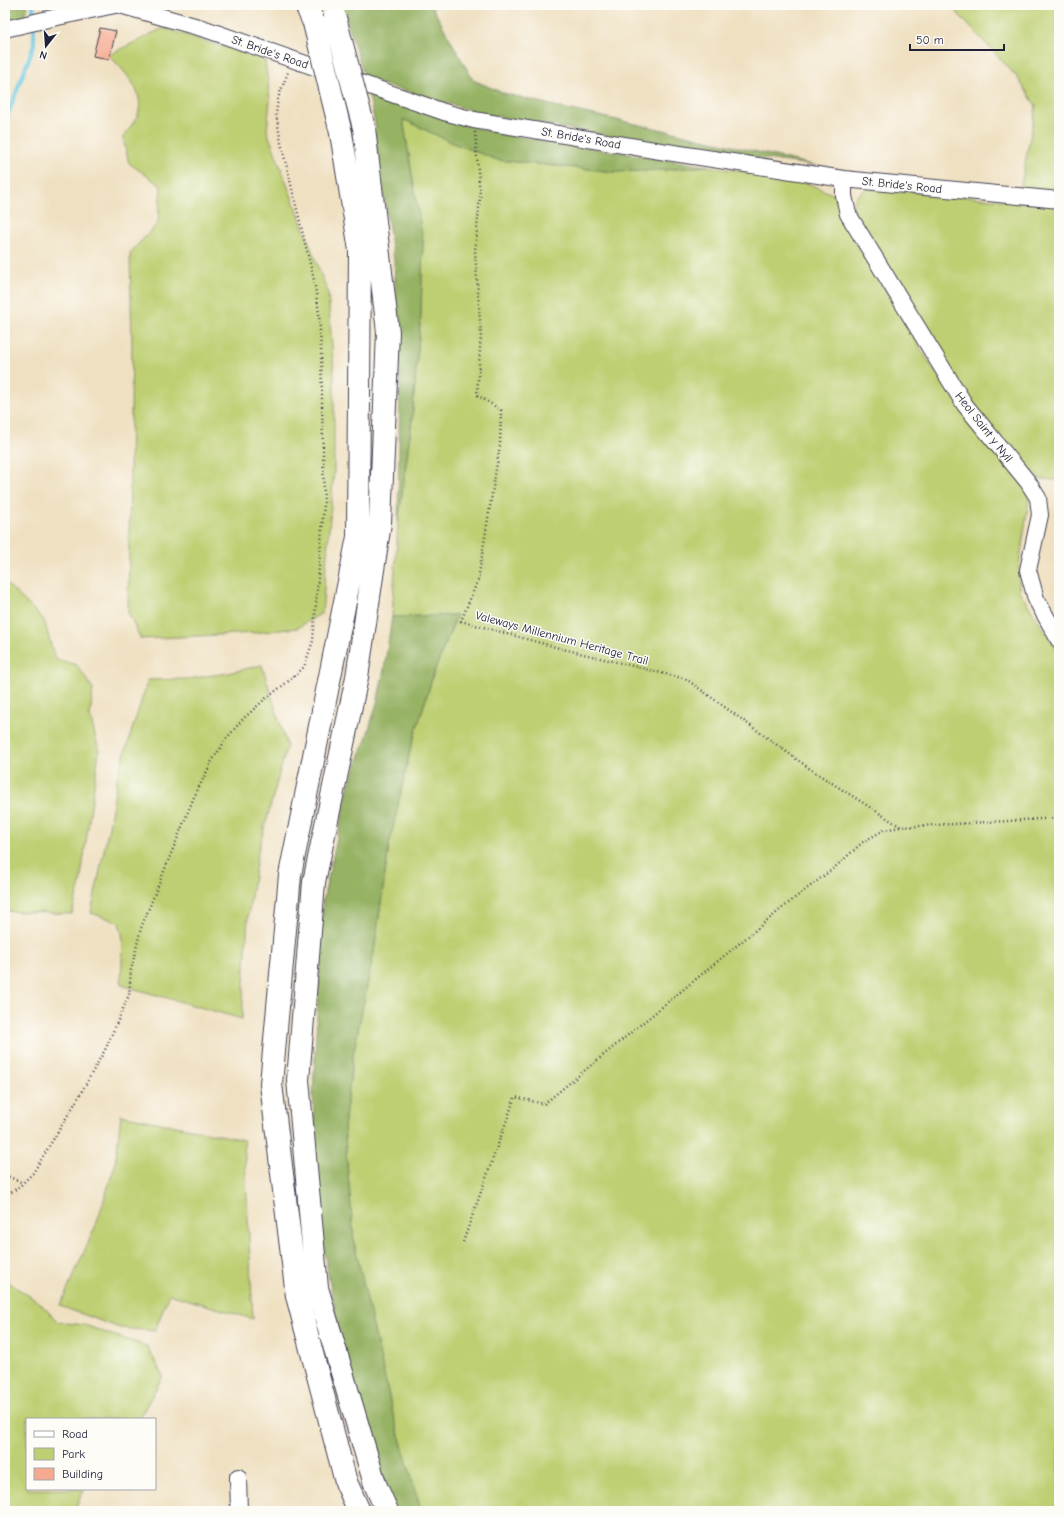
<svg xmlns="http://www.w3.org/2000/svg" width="1064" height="1516" viewBox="0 0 1064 1516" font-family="'Comic Neue',sans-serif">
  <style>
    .green { fill: #bdcf72; stroke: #707856 }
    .forest { fill: #96b264; stroke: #5c6a50 }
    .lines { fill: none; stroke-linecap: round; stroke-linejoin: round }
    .stream { stroke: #63c6e1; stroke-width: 4 }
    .building { fill: #f5aa90 }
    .minor-casing { stroke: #413e4f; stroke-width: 18 }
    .highway-casing { stroke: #413e4f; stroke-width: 24 }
    .path { stroke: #413e4f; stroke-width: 2.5; stroke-dasharray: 1 3; stroke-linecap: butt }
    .minor { stroke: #fff; stroke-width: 16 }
    .highway { stroke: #fff; stroke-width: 22 }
    .highway-bridge-casing { stroke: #413e4f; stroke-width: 24; stroke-linecap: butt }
    .highway-bridge { stroke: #fff; stroke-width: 22 }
    .labels { text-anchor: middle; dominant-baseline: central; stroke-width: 3; stroke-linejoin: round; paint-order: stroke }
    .street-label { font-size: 12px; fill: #22223b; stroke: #fdfcf7 }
  </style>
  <rect width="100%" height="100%" fill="#fdfcf7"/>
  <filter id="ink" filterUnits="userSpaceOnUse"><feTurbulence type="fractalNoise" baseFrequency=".025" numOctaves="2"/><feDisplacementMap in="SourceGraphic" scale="8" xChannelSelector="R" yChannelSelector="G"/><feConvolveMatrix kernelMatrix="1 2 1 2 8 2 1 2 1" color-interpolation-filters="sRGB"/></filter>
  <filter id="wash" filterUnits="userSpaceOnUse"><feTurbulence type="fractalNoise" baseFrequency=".012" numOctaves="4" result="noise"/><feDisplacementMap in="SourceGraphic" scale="16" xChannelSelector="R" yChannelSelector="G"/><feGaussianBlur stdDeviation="0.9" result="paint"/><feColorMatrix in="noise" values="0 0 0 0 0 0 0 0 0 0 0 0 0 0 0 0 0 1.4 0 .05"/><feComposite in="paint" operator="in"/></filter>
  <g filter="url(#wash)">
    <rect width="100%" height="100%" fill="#efe0c1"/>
    <path class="green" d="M950,5H1059V193L1020,190L1036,106L1017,77Z
      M163,28L265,60L270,100L267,131L328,293L334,373V471L322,613L297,628L254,633L141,639L128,612L132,346L130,253L158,223L161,186L129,163L123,138C127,131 138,118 139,111C144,90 122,69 109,55Z
      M403,119L455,144L498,160L615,172L663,170L708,166L773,176L807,183L837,196L851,234L933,369L962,409L1021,479L1029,499L1019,567V591L1059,653V1496L1056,1511H421L393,1414L354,1242L344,1127L353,1055L374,952L389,846L410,751L434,672L457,615L392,617L398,524L412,419L421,313L423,241Z
      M869,188L1059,205V478L1055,480L1042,479L1030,474L988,429L852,209C855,196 857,194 869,188Z
      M5,582L44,620L55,659L77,665L93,689L90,716L99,751L80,884L72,914L5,911Z
      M262,665L287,746L258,851L248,916L242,1019L121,985L123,939L119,922L91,913L109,827L118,774L148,680L187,679L228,673Z
      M121,1115L244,1140L253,1319L169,1294L155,1331L120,1328L60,1306L96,1225L115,1165Z
      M5,1280L40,1303L58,1322L85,1325L112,1335L147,1346L163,1376L139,1419H27V1489H84L74,1511H5Z"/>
    <path class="forest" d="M5,5H28L24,17L5,28Z
      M342,5H431L473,80L503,93L571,110L677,133L817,166L638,141L484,114L365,79Z
      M368,91L457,123L500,134L708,166L663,170L615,172L498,160L455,144L403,119L423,241L421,313L412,419L398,524L400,372L394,260L373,128H376Z
      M457,615L434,672L410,751L389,846L374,952L353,1055L344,1127L354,1242L393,1414L421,1511H390L342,1351L320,1228L313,1094L323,901L349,785L366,739L377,703L384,670L392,617Z"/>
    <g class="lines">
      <path class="stream" d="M33,5L34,19
        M5,122L34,45V26"/>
    </g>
    <g id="blocks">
      <path class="building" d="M100,28L116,31L109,59L93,56Z"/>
    </g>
  </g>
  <g filter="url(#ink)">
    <use href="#blocks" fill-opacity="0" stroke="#413e4f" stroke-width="1"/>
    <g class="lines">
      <defs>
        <path id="minor" d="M120,5L205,29L444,112L474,120L654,150L844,179L1059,200
          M5,29L48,19L115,5
          M844,179V196L848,214L965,405L1028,482L1038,498L1040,515L1028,570L1036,599L1059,640
          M238,1477L239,1511"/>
        <path id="highway" d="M306,5L314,23
          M364,128L388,332L380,523L357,677L314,882L298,1080L317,1288L375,1484L387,1511
          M341,133L360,250L358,537L290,875L271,1084L297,1296L346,1482L359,1511"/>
      </defs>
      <use href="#minor" class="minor-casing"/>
      <use href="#highway" class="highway-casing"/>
      <path class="path" d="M475,132L480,196L475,251L481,334L477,395L501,410L500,445L478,580L461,621L559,648L686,679L813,771L901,827L1059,818
        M5,1175L23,1183
        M5,1197L20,1186L33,1173L77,1100L106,1048L129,995L131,970L141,928L194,797L212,761L226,739L243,719L265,699L290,680L304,667L313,641L324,504L321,349L319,313L314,280L281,143L276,114L278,98L288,72
        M463,1242L515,1097L544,1104L791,901L834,868L863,842L884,830L900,827"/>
      <use href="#minor" class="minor"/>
      <use href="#highway" class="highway"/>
      <defs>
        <path id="highway-bridge" d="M335,18L364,128
          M314,23L341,133"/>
      </defs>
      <use href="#highway-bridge" class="highway-bridge-casing"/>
      <use href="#highway-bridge" class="highway-bridge"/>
    </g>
  </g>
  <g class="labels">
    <g class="street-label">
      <text transform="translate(270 52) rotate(19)">St. Bride's Road</text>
      <text transform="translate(581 138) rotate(10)">St. Bride's Road</text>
      <text transform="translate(902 185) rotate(6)">St. Bride's Road</text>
      <text transform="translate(984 427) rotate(52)">Heol Saint y Nyll</text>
      <text transform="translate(562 638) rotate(15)">Valeways Millennium Heritage Trail</text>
    </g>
  </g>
  <rect width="1064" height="1516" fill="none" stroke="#fdfcf7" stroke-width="20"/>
  <rect x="26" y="1418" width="130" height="72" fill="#fdfcf7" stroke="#a5a5ac"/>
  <rect x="34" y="1431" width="20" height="6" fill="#ffffff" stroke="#a5a5ac"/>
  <text x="62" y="1438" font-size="12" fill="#22223b">Road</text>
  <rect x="34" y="1448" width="20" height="12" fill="#bdcf72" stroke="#a5a5ac"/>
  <text x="62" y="1458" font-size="12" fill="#22223b">Park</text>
  <rect x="34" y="1468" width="20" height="12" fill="#f5aa90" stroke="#a5a5ac"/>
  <text x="62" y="1478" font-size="12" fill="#22223b">Building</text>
  <g transform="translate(46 46) rotate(197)" stroke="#fdfcf7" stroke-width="3" paint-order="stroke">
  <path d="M0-3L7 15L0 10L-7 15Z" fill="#22223b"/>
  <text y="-6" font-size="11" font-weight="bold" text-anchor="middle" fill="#22223b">N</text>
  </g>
  <path d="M910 44v6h94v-6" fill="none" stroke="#22223b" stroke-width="2"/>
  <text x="916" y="44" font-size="12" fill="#22223b" stroke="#fdfcf7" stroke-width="3" paint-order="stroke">50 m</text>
</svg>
